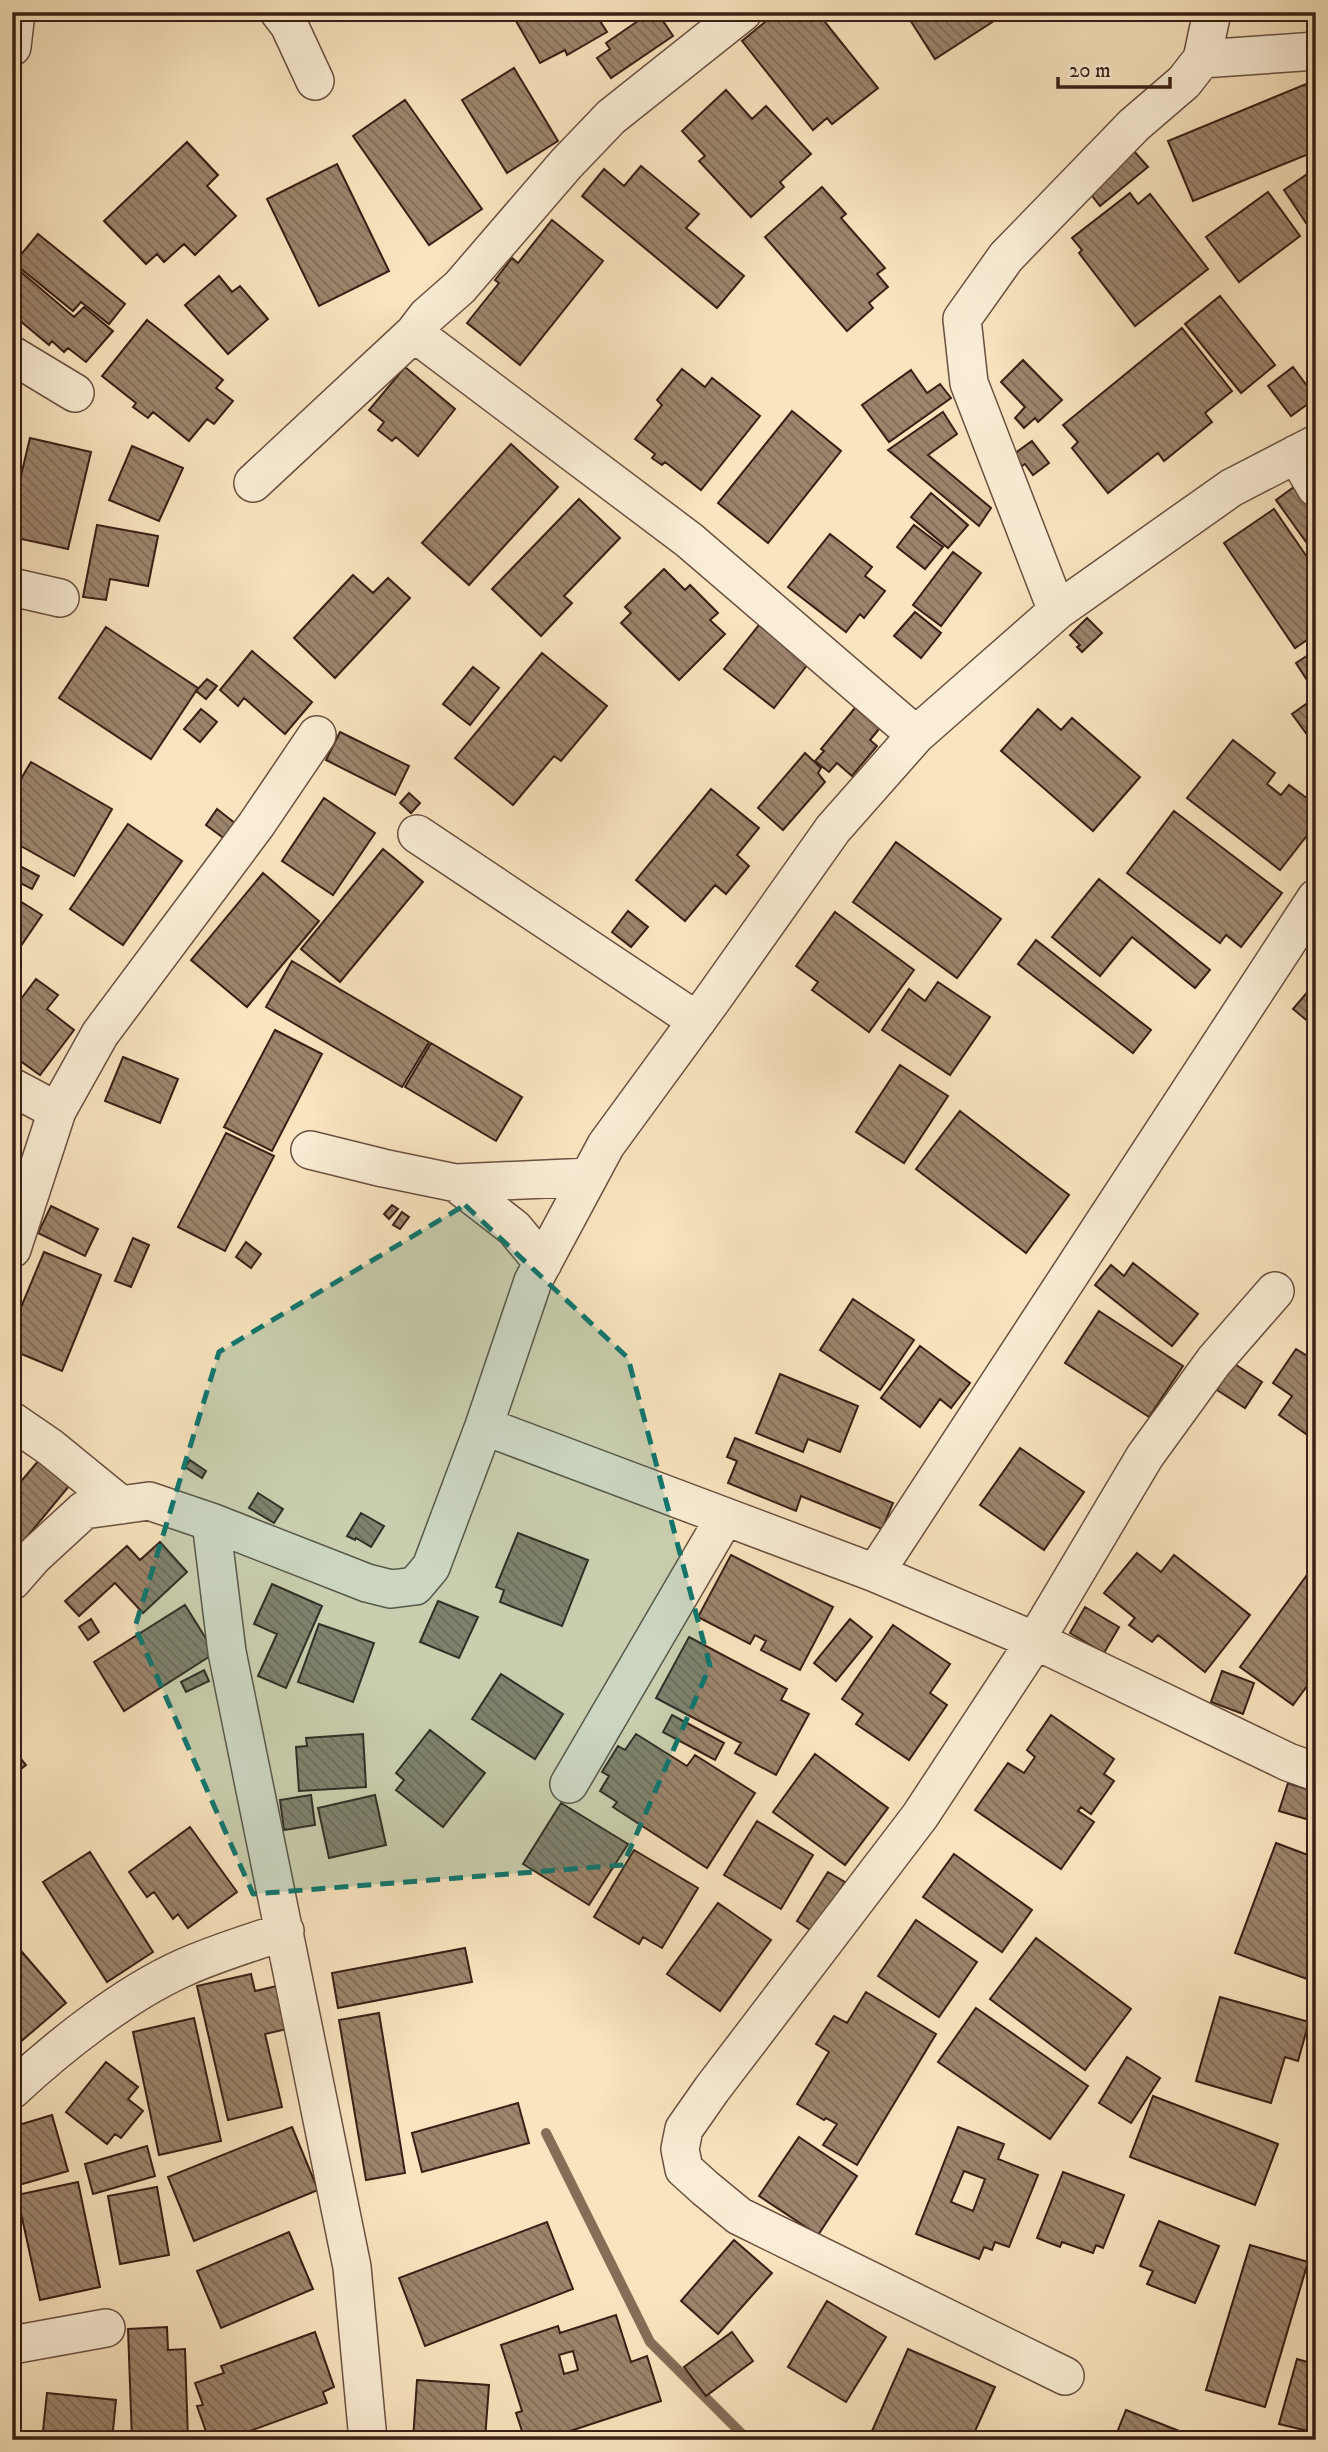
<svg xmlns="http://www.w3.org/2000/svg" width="1328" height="2452" viewBox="0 0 1328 2452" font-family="'IM FELL DW Pica',serif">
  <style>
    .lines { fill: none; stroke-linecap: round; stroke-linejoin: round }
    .stream { stroke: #856d58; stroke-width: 10 }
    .building { fill: url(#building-back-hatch); stroke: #391f15; stroke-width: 2; fill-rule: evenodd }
    .minor-casing { stroke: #695040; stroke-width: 40 }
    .minor { stroke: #faedd5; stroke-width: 37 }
    .marked { fill: #0f766e; fill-opacity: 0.2; stroke: #0f766e; stroke-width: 5; stroke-dasharray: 14 9; stroke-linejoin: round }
  </style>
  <defs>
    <pattern id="building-back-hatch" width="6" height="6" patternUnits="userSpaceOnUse" patternTransform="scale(1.75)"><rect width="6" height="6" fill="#9c856d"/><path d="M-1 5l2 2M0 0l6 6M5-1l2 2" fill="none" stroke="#806c58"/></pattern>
  </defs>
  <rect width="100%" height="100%" fill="#f8e4bf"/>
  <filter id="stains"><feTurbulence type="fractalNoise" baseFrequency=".00286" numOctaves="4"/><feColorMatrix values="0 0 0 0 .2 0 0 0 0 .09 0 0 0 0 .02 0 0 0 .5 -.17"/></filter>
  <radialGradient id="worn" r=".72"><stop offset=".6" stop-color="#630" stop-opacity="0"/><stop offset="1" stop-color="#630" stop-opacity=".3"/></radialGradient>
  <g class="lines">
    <path class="stream" d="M546,2133L650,2342L748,2440"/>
  </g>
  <path class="building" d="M515,12H616L600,21L607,32L567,55L565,50L540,63L512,14Z
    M651,12H657L673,36L611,78L597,58L610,49L606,43Z
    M777,12H817L878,88L832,124L827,118L813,130L742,41Z
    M905,12H992L997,19L935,59Z
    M514,68L558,141L507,173L462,100Z
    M1306,84L1316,109V151L1193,201L1168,141Z
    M726,90L752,119L766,106L811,154L780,182L784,187L751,217L699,161L705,156L682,131Z
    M405,100L482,209L429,245L353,136Z
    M187,142L218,175L207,186L236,216L195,255L184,244L164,262L157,254L146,264L104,221Z
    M1133,150L1148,167L1100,206L1086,188Z
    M337,164L389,271L319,306L267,199Z
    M641,166L699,214L686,228L744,276L717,308L582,196L604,169L624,186Z
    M1316,168V238L1284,190Z
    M822,187L846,214L841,218L885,268L877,274L888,287L869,303L873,308L847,331L765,237Z
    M1268,192L1300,236L1239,282L1206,237Z
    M1130,193L1138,204L1150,194L1208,269L1135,326L1079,253L1082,250L1072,238Z
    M552,220L603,261L520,365L467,323L499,283L495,280L512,258L518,263Z
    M38,234L125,304L109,324L81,302L73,311L14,263Z
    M13,265L74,317L84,307L113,331L86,362L68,348L64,352L52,341L49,345L12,314Z
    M219,276L232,292L240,286L268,319L228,354L185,305Z
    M1220,296L1275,365L1241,393L1185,324Z
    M147,320L223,380L216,388L233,401L214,424L207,419L189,441L153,412L148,418L133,407L136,403L102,376Z
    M1182,328L1232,391L1205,413L1212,422L1164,461L1158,453L1108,493L1072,448L1078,442L1063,425Z
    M1023,360L1062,400L1038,422L1035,418L1024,428L1015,418L1025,407L1001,382Z
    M405,367L455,409L418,456L396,437L392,441L378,430L384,422L369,410Z
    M1293,367L1316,398L1291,416L1268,386Z
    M682,369L705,387L712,378L760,416L701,490L665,462L662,465L652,458L655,454L635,439L662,405L657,400Z
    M911,370L927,393L940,384L951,398L889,442L862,405Z
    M792,411L841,451L768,543L718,503Z
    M943,412L957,434L928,455L991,508L979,526L888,450Z
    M30,438L91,452L68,549L12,537V513Z
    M1032,441L1049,463L1033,475L1025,464L1022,466L1014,454Z
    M511,444L558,487L469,585L422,543Z
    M132,446L183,468L159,521L109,500Z
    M1294,487L1316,517V556L1276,500Z
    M931,493L968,525L948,548L911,517Z
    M579,499L620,538L564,596L572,603L541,636L492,589Z
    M1274,509L1316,570V634L1295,648L1224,543Z
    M97,525L158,536L148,586L110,579L106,600L83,597Z
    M914,525L943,547L925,569L897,547Z
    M830,534L872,567L865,576L885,591L864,618L860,614L846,632L788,587Z
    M953,552L981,573L941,626L913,605Z
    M664,569L685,590L690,585L718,613L710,620L725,634L679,680L621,623L631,613L625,607Z
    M353,575L373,593L388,578L410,598L335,678L294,638Z
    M915,612L941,633L921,658L894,636Z
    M1087,618L1102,633L1082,652L1077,647L1080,645L1070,635Z
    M759,625L808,664L774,708L724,669Z
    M106,627L198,688L151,759L59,698Z
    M1316,650V685L1312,688L1296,663Z
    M252,651L312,702L285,734L244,698L238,706L220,690Z
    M542,653L607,706L561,761L554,756L513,805L455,758Z
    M473,667L499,688L470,725L443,704Z
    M207,679L217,686L206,699L196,691Z
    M864,697L888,718L870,740L877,746L852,776L837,763L829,772L815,761L824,751L821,749Z
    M1316,697V747L1292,714Z
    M201,709L217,722L200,742L184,729Z
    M1038,709L1061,730L1072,718L1140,777L1093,831L1001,751Z
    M340,732L409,766L395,795L326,760Z
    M1233,740L1275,773L1267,784L1281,795L1289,785L1316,805V824L1280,870L1187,798Z
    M805,753L821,768L818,773L825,782L783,830L758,808Z
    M31,762L112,809L74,876L12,841V794Z
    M711,789L759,828L737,855L749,866L726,894L715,885L685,921L636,880Z
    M409,793L420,803L411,813L400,803Z
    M324,798L375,833L333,895L282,861Z
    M217,809L236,824L225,839L206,825Z
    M1174,811L1282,893L1241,947L1226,935L1220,943L1127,873Z
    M128,824L182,861L123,945L70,909Z
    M896,842L1001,919L957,978L853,902Z
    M383,849L423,882L340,982L301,949Z
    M12,862L39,876L32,889L12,879Z
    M263,873L319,921L247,1007L191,960Z
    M1099,879L1210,970L1195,988L1132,937L1100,976L1052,937Z
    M12,896L42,915L12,959Z
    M628,911L648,927L631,947L612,932Z
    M835,912L914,970L869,1032L812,990L818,982L796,966Z
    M1036,940L1151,1030L1133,1053L1018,964Z
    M292,961L429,1042L402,1087L266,1007Z
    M36,979L58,995L47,1009L74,1030L40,1075L12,1055V1011Z
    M938,982L990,1017L950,1075L882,1030L909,989L925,1001Z
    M1316,982V1028L1293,1009Z
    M275,1030L322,1054L272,1151L224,1127Z
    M431,1043L522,1097L496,1141L405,1087Z
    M123,1057L178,1079L160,1123L105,1101Z
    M900,1065L948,1096L904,1163L856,1132Z
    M960,1111L1069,1195L1026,1253L916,1169Z
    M226,1133L274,1156L225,1251L178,1227Z
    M392,1205L398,1209L389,1219L384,1214Z
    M51,1206L98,1229L85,1256L38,1233Z
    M402,1212L409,1217L400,1229L393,1225Z
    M133,1238L149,1245L131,1287L115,1281Z
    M246,1242L261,1254L251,1268L236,1257Z
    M44,1252L101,1275L62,1371L12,1350V1329Z
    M1133,1263L1198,1314L1172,1346L1095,1285L1111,1265L1124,1276Z
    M853,1299L914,1340L880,1390L820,1350Z
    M1099,1311L1183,1366L1149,1417L1065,1363Z
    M920,1346L970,1383L951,1408L940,1399L920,1427L881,1398Z
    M1296,1349L1316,1361V1441L1279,1415L1292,1396L1273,1383Z
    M1233,1363L1262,1382L1245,1408L1217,1390Z
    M780,1374L858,1406L840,1452L808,1439L803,1452L756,1433Z
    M735,1438L893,1503L882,1529L801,1496L796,1511L728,1483L737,1461L727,1457Z
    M1020,1448L1084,1492L1044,1550L980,1505Z
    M39,1460L69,1486L12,1555V1492Z
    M190,1460L206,1471L202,1478L185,1467Z
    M258,1493L283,1509L274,1523L249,1508Z
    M361,1513L384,1526L371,1547L356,1538L355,1540L347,1536Z
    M518,1533L588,1560L562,1626L500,1602L504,1590L496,1587Z
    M160,1542L187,1572L143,1613L115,1583L79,1616L65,1601L127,1546L140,1560Z
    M1137,1553L1161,1572L1174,1555L1250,1615L1205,1672L1158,1635L1152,1642L1129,1625L1135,1618L1104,1593Z
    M731,1555L833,1607L800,1670L761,1650L766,1641L755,1635L750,1644L698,1617Z
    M1312,1568L1316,1570V1674L1293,1705L1240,1667Z
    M272,1584L322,1606L286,1688L258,1676L277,1634L254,1624Z
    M438,1601L478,1617L459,1658L420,1642Z
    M185,1605L215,1653L124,1711L94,1662Z
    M1085,1607L1119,1627L1104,1653L1070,1633Z
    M91,1619L99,1632L88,1640L79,1627Z
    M850,1619L872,1637L836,1681L814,1663Z
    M319,1624L374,1643L353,1702L298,1682Z
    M893,1625L950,1664L930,1693L947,1705L909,1760L856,1724L863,1714L842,1699Z
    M689,1637L787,1689L781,1700L809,1714L776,1775L735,1753L741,1743L656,1698Z
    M204,1670L209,1681L186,1692L181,1682Z
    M1222,1671L1254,1683L1243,1714L1211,1702Z
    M501,1674L563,1714L535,1759L472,1719Z
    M672,1715L724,1743L715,1760L663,1732Z
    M1051,1715L1114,1759L1104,1774L1114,1781L1091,1814L1081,1807L1078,1811L1094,1822L1061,1869L975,1810L1008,1763L1024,1773L1035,1757L1027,1750Z
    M430,1730L485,1773L443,1827L396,1790L404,1780L396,1773Z
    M363,1734L366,1787L299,1791L296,1747L307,1746L306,1738Z
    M636,1734L687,1766L695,1755L755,1793L707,1868L613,1807L617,1802L600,1791L609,1776L602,1772L618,1746L625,1750Z
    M12,1748L26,1765L12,1776Z
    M815,1754L888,1808L845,1865L773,1812Z
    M1288,1783L1316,1792V1822L1279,1811Z
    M311,1795L315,1825L284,1830L280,1800Z
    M375,1795L386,1845L329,1858L318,1808Z
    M561,1803L628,1844L589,1905L523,1864Z
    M757,1821L813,1855L781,1909L724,1875Z
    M190,1827L237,1892L188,1928L178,1914L173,1919L154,1892L147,1897L129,1872Z
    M1276,1843L1316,1858V1964L1310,1980L1235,1953Z
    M634,1850L698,1888L662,1948L643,1937L639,1944L594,1917Z
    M90,1852L153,1952L107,1982L43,1882Z
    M954,1854L1032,1910L1002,1952L923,1897Z
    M828,1872L845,1882L813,1932L797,1921Z
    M718,1903L771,1940L720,2011L667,1974Z
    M916,1920L977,1962L939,2017L878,1976Z
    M1036,1938L1131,2009L1085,2070L990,1999Z
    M465,1948L472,1982L338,2008L332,1973Z
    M22,1952L66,2003L12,2049V1961Z
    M251,1974L255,1991L277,1986L287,2029L265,2034L282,2107L228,2120L197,1986Z
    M866,1992L936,2034L857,2165L823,2145L837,2124L826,2118L824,2120L797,2104L829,2052L816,2044L834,2016L847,2023Z
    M1220,1997L1309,2022L1298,2061L1285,2057L1271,2103L1196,2081Z
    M976,2008L1088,2086L1050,2139L938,2062Z
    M379,2013L405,2173L366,2180L339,2020Z
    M194,2018L221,2141L159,2155L133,2032Z
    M1127,2057L1160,2078L1131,2123L1099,2103Z
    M106,2062L138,2087L128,2099L143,2111L121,2138L115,2134L107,2144L66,2112Z
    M1153,2096L1278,2144L1255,2205L1130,2157Z
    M518,2103L529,2143L422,2172L412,2133Z
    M52,2115L68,2171L12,2187V2127Z
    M292,2127L318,2190L194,2241L168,2177Z
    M958,2127L1004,2144L998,2159L1038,2175L1009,2247L995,2242L992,2250L984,2247L979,2259L916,2234ZM964,2171L985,2179L973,2211L951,2202Z
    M799,2137L857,2176L818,2235L759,2196Z
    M147,2146L155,2176L93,2194L85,2164Z
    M1063,2172L1124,2195L1103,2248L1096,2245L1093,2253L1062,2242L1060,2247L1037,2238Z
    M78,2182L100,2287L40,2300L17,2195Z
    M157,2187L169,2255L120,2264L108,2196Z
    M1159,2221L1219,2246L1195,2303L1147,2284L1153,2271L1140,2266Z
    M547,2222L573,2289L425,2346L399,2278Z
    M289,2232L313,2289L221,2328L197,2271Z
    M734,2240L772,2273L718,2334L681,2301Z
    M1250,2245L1308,2262L1265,2407L1206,2390Z
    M12,2275L20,2302L12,2304Z
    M827,2301L886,2337L846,2402L788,2367Z
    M616,2315L631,2362L647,2356L661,2401L543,2440H525L516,2413L522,2411L501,2345L558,2326L560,2333ZM573,2351L578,2370L564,2374L559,2355Z
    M167,2327L168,2350L185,2349L188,2440H132L128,2329Z
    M315,2332L334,2387L323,2392L327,2403L225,2440H209L197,2406L203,2405L195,2383L224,2373L221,2366Z
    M732,2332L753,2361L706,2396L684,2367Z
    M908,2349L995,2387L971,2440H868Z
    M1314,2354L1316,2355V2433L1279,2424L1297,2359L1311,2363Z
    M417,2380L489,2385L485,2440H413Z
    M47,2393L116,2400L112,2440H42Z
    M1126,2410L1202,2440H1114Z
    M1275,2431L1302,2440H1272Z"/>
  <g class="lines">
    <defs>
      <path id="minor" d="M279,12L289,25L315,81
        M12,47L16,12
        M1202,59L1316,51
        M414,333L689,540L916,735
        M12,355L75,393
        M1296,454L1316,488
        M253,483L414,333L427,316L460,287L566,164L611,117L743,12
        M12,587L60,598
        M1057,611L969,383L962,319L1006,257L1134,125L1184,82L1202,59L1212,12
        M417,834L697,1021
        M12,1087L57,1111
        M310,1150L383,1168L456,1183L589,1177
        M456,1183L514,1228L543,1263
        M12,1249L57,1111L100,1034L256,825L317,735
        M12,1421L50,1447L121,1505
        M484,1426L875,1573L1047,1646L1288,1762L1316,1772
        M211,1522L227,1652L352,2267L368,2440
        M875,1573L1316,898
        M12,1581L33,1557L84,1510L149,1501L211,1522L367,1583L391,1589L415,1586L431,1567L484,1426L533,1281L606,1145L712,1000L833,829L916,735L1057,611L1231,488L1316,444
        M569,1784L725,1517
        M12,2090C59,2046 125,1994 183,1968C216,1953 251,1943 285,1931
        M12,2345L106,2328
        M1065,2376L739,2216L705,2188L684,2169L680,2149L684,2129L712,2089L920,1816L1035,1641L1145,1456L1214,1361L1275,1291"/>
    </defs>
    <use href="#minor" class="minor-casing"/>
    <use href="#minor" class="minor"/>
  </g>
  <path class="marked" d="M465,1205L628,1358L710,1666L623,1865L253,1894L135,1627L219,1352Z"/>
  <rect width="1328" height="2452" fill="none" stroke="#f8e4bf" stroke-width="42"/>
  <rect x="14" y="14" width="1300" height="2424" fill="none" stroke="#391f15" stroke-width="3.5"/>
  <rect x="21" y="21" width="1286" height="2410" fill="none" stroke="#391f15" stroke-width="2"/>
  <path d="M1058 77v10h112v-10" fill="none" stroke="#391f15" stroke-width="3.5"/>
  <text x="1069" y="77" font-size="21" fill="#391f15" stroke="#faedd5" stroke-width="5" paint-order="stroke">20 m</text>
  <rect width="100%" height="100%" filter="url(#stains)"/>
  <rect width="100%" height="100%" fill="url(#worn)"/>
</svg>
